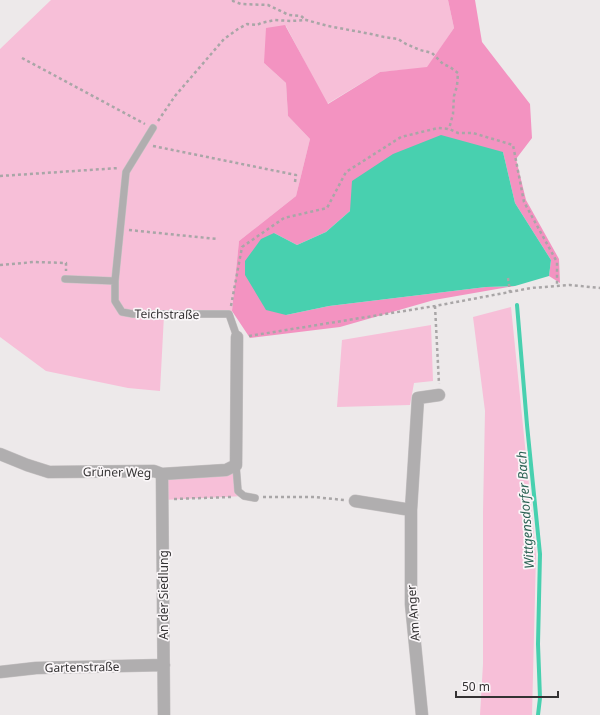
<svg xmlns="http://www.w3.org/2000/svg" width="600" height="715" viewBox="0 0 600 715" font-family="'Noto Sans',sans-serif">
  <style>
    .green { fill: #f7bfd8 }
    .forest { fill: #f393c1 }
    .water { fill: #48d0af }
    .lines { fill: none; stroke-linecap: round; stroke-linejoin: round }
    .stream { stroke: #48d0af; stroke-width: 4 }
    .lane-casing { stroke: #c8c4c5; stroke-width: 8 }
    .street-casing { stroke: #c8c4c5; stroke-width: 13 }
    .path { stroke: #a9a6a7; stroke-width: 2.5; stroke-dasharray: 3 3; stroke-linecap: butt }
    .lane { stroke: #b0aeaf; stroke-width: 7 }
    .street { stroke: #b0aeaf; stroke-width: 12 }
    .labels { text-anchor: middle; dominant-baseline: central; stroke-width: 3.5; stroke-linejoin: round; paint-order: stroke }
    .street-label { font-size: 12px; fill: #343233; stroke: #faf6f8 }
    .water-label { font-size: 13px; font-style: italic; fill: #2c6254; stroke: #faf6f8 }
  </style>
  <rect width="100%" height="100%" fill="#ede9ea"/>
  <path class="green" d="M51,0H448L454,28L427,68L380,72L327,104L286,26L264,63L286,83L288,116L310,139L296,196L239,241L232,311L164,315L160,391L128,388L46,371L0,337V49Z
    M511,307L536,555L532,715H480L483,664V512L485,411L473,317Z
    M431,325L433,381L414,383L410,405L337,407L342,340Z
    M236,465L238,491L244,496L163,500L162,474Z"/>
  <path class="forest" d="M448,0H475L482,42L530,104L532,138L516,159L526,200L559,259L560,283L549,276L551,260L515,203L503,152L350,211L326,232L297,245L274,233L286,315L329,306L486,287L515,286L434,300L340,327L250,338L232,311L239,241L296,196L310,139L288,116L286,83L264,63L266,28L285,25L328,104L380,72L427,67L454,28Z"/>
  <path class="water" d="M441,135L503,152L515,203L551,260L549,276L515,286L486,287L329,306L286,315L266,310L245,275V261L261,239L274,233L297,245L326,232L350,211L352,181L393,154Z"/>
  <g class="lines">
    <path class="stream" d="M517,305L527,425L540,554L538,644L540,698L538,715"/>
    <defs>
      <path id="lane" d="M153,128L126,172L115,281V301L122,312L133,314H229L237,337
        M65,279L115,281
        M236,465L238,491L244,496L255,498"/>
      <path id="street" d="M0,454L27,465L49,472L154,471L162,474L226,470L236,465L237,337
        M162,474L164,715
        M355,501L411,510
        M0,672L36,668L164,665
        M422,715L411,604V510L418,398L439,395"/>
    </defs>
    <use href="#lane" class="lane-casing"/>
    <use href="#street" class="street-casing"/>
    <path class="path" d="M233,0V1L241,4L268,5L289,15L301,16L306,20
      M22,58L145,124
      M158,121L175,96L224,39L238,29L247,24L257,25L261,23L275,20L291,21L306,20L328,26L371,34L384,37L398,39L406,44L420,50L432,53L443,64L450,67L458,73L457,86L454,96L453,114L449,129
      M153,146L296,175L295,182
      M0,176L119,168
      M129,230L217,239
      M0,265L34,262L66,263V271
      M508,278L510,292
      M231,306L242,247L284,218L327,208L346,172L401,137L438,128L449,129L458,133H473L513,145L524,202L557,262V286
      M435,306L439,384
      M249,336L435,306L531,288L570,285L600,288
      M263,497H314L344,500
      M174,499L231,497"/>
    <use href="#lane" class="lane"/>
    <use href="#street" class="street"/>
  </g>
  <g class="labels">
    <g class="street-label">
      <text transform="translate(167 314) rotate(1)">Teichstraße</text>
      <text transform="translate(117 472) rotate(1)">Grüner Weg</text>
      <text transform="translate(163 595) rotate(-90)">An der Siedlung</text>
      <text transform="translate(413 613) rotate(-94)">Am Anger</text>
      <text transform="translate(82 667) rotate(-1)">Gartenstraße</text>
    </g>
    <g class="water-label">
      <text transform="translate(525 510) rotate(-94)">Wittgensdorfer Bach</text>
    </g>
  </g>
  <path d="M456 691v6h102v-6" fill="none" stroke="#343233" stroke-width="2"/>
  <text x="462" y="691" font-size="12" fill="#343233" stroke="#faf6f8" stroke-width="3" paint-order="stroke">50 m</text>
</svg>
